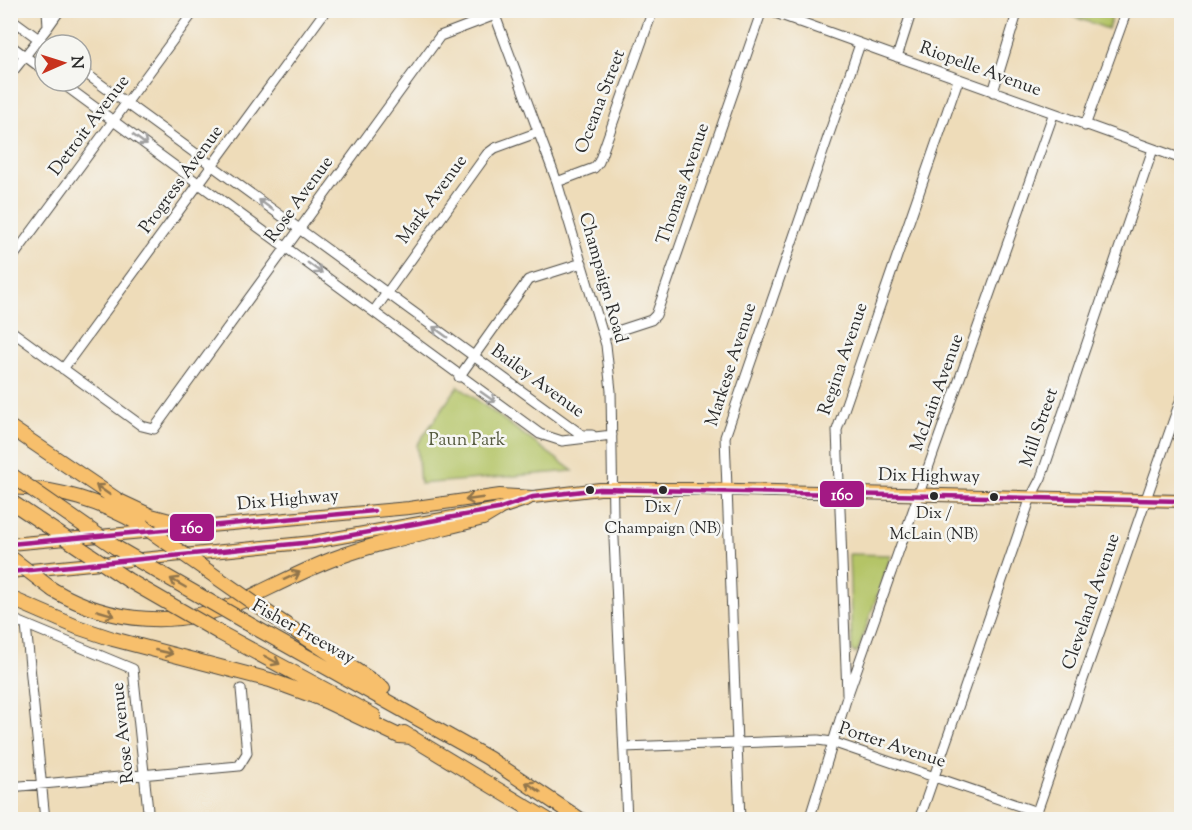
<svg xmlns="http://www.w3.org/2000/svg" width="1192" height="830" viewBox="0 0 1192 830" font-family="'Sorts Mill Goudy',serif">
  <style>
    .green { fill: #b4c466; stroke: #707848; stroke-width: 1.5 }
    .lines { fill: none; stroke-linecap: round; stroke-linejoin: round }
    .minor-casing { stroke: #484640; stroke-width: 11 }
    .major-casing { stroke: #484640; stroke-width: 14 }
    .highway-casing { stroke: #484640; stroke-width: 16 }
    .minor { stroke: #fff; stroke-width: 9 }
    .major { stroke: #f7bf6c; stroke-width: 12 }
    .highway { stroke: #f7bf6c; stroke-width: 14 }
    .highway-bridge-casing { stroke: #484640; stroke-width: 16; stroke-linecap: butt }
    .highway-bridge { stroke: #f7bf6c; stroke-width: 14 }
    .bus-1-casing { stroke: #f6f6f2; stroke-width: 9 }
    .bus-1 { stroke: #a31984; stroke-width: 4.5 }
    .oneway { stroke: #a0a0a0 }
    .oneway2 { stroke: #91754c }
    .bus-dot { fill: #2b2b2b; stroke: #f6f6f2; stroke-width: 2 }
    .labels { text-anchor: middle; dominant-baseline: central; stroke-width: 5; stroke-linejoin: round; paint-order: stroke }
    .bus-label { font-size: 16px; fill: #2b2b2b; stroke: #f6f6f2 }
    .street-label { font-size: 18px; fill: #2b2b2b; stroke: #f6f6f2 }
    .park-label { font-size: 18px; fill: #54593d; stroke: #f6f6f2 }
    .line-badge { stroke: #f6f6f2; stroke-width: 2 }
    .badge-label { font-size: 16px; text-anchor: middle; font-weight: bold; fill: #fff }
  </style>
  <rect width="100%" height="100%" fill="#f6f6f2"/>
  <filter id="ink" filterUnits="userSpaceOnUse"><feTurbulence type="fractalNoise" baseFrequency=".0167" numOctaves="2"/><feDisplacementMap in="SourceGraphic" scale="12" xChannelSelector="R" yChannelSelector="G"/><feConvolveMatrix kernelMatrix="1 2 1 2 8 2 1 2 1" color-interpolation-filters="sRGB"/></filter>
  <filter id="wash" filterUnits="userSpaceOnUse"><feTurbulence type="fractalNoise" baseFrequency=".008" numOctaves="4" result="noise"/><feDisplacementMap in="SourceGraphic" scale="24" xChannelSelector="R" yChannelSelector="G"/><feGaussianBlur stdDeviation="1.35" result="paint"/><feColorMatrix in="noise" values="0 0 0 0 0 0 0 0 0 0 0 0 0 0 0 0 0 1.4 0 .05"/><feComposite in="paint" operator="in"/></filter>
  <g filter="url(#wash)">
    <rect width="100%" height="100%" fill="#eedcb9"/>
    <path class="green" d="M1058,11H1114L1108,29Z
      M458,386L573,471L420,484L417,445Z
      M849,554L891,555L858,651L855,653L852,651Z"/>
  </g>
  <g filter="url(#ink)">
    <g class="lines">
      <defs>
        <path id="minor" d="M493,10L557,182L606,345L611,391L613,517L627,820
          M767,10L1182,159
          M10,18L47,45
          M798,22L802,10
          M48,27L60,10
          M10,45L45,71
          M897,57L912,10
          M81,70L582,435H592
          M10,75L48,27L47,10
          M59,81L540,434L562,441L612,435
          M993,92L1018,10
          M1085,126L1127,10
          M557,182L594,168L599,162L653,10
          M10,261L195,10
          M374,311L487,154L495,148L539,132
          M10,330L142,426L154,429L440,36L495,15
          M605,335L651,320L656,315L762,10
          M63,369L326,10
          M459,377L528,280L582,263
          M10,618L133,669L149,820
          M26,625L45,820
          M847,694L837,430L958,80
          M624,747L818,740L832,742L1037,812
          M10,787L239,766L247,753L241,689
          M740,820L725,437L860,44
          M809,820L847,697L1053,115
          M919,820L1031,497L1041,478L1153,149
          M1034,820L1182,396"/>
        <path id="major" d="M10,544L409,508L500,495L533,497L600,489H696L1182,501
          M10,572L313,542L498,509L528,499"/>
        <path id="highway" d="M10,427L119,501L151,516L196,528
          M10,487C60,489 100,501 143,526
          M53,590C112,624 178,629 242,601C272,587 302,571 333,559C382,541 433,531 483,518L498,509
          M10,598L77,627L113,639L270,680L319,698L399,736L412,737
          M268,613L383,688
          M247,623L488,758L581,820
          M220,633L374,716
          M404,733L548,820"/>
      </defs>
      <use href="#minor" class="minor-casing"/>
      <use href="#major" class="major-casing"/>
      <use href="#highway" class="highway-casing"/>
      <use href="#minor" class="minor"/>
      <use href="#major" class="major"/>
      <use href="#highway" class="highway"/>
      <defs>
        <path id="highway-bridge" d="M10,474L115,547L247,623
          M10,501L128,580L220,633
          M143,526L268,613
          M10,557L53,590"/>
      </defs>
      <use href="#highway-bridge" class="highway-bridge-casing"/>
      <use href="#highway-bridge" class="highway-bridge"/>
      <defs>
        <path id="bus-1" d="M10,544L374,511
          M10,572L313,542L498,509L533,497L600,489L1182,501"/>
      </defs>
      <use href="#bus-1" class="bus-1-casing"/>
      <use href="#bus-1" class="bus-1"/>
    </g>
    <defs><path id="oneway-shaft" d="M-6 0H5M1.5-3L5.5 0L1.5 3" fill="none" stroke-width="1.6" stroke-linecap="round" stroke-linejoin="round" transform="scale(1.5)"/></defs>
    <g class="oneway">
      <use href="#oneway-shaft" transform="translate(140 140) rotate(36)"/>
      <use href="#oneway-shaft" transform="translate(266 205) rotate(-144)"/>
      <use href="#oneway-shaft" transform="translate(315 268) rotate(36)"/>
      <use href="#oneway-shaft" transform="translate(440 332) rotate(-144)"/>
      <use href="#oneway-shaft" transform="translate(488 397) rotate(35)"/>
    </g>
    <g class="oneway2">
      <use href="#oneway-shaft" transform="translate(103 490) rotate(-145)"/>
      <use href="#oneway-shaft" transform="translate(474 499) rotate(172)"/>
      <use href="#oneway-shaft" transform="translate(292 576) rotate(-25)"/>
      <use href="#oneway-shaft" transform="translate(178 583) rotate(-150)"/>
      <use href="#oneway-shaft" transform="translate(106 613) rotate(16)"/>
      <use href="#oneway-shaft" transform="translate(164 652) rotate(13)"/>
      <use href="#oneway-shaft" transform="translate(272 660) rotate(28)"/>
      <use href="#oneway-shaft" transform="translate(533 787) rotate(-146)"/>
    </g>
  </g>
  <g class="bus-dot">
    <circle cx="590" cy="490" r="5"/>
    <circle cx="663" cy="490" r="5"/>
    <circle cx="934" cy="496" r="5"/>
    <circle cx="994" cy="497" r="5"/>
  </g>
  <g class="labels">
    <g class="bus-label">
      <text x="663" y="508">Dix /<tspan x="663" dy="21">Champaign (NB)</tspan></text>
      <text x="934" y="514">Dix /<tspan x="934" dy="21">McLain (NB)</tspan></text>
    </g>
    <g class="street-label">
      <text transform="translate(980 70) rotate(20)">Riopelle Avenue</text>
      <text transform="translate(601 102) rotate(-69)">Oceana Street</text>
      <text transform="translate(90 126) rotate(-53)">Detroit Avenue</text>
      <text transform="translate(182 180) rotate(-54)">Progress Avenue</text>
      <text transform="translate(684 184) rotate(-71)">Thomas Avenue</text>
      <text transform="translate(300 200) rotate(-54)">Rose Avenue</text>
      <text transform="translate(433 200) rotate(-54)">Mark Avenue</text>
      <text transform="translate(602 278) rotate(74)">Champaign Road</text>
      <text transform="translate(844 359) rotate(-71)">Regina Avenue</text>
      <text transform="translate(732 365) rotate(-72)">Markese Avenue</text>
      <text transform="translate(537 382) rotate(36)">Bailey Avenue</text>
      <text transform="translate(938 393) rotate(-70)">McLain Avenue</text>
      <text transform="translate(1040 428) rotate(-71)">Mill Street</text>
      <text transform="translate(929 477) rotate(1)">Dix Highway</text>
      <text transform="translate(288 501) rotate(-5)">Dix Highway</text>
      <text transform="translate(1092 602) rotate(-71)">Cleveland Avenue</text>
      <text transform="translate(303 633) rotate(29)">Fisher Freeway</text>
      <text transform="translate(124 733) rotate(-96)">Rose Avenue</text>
      <text transform="translate(892 746) rotate(18)">Porter Avenue</text>
    </g>
    <g class="park-label">
      <text x="467" y="441">Paun Park</text>
    </g>
  </g>
  <g class="line-badge">
    <rect x="819" y="480" width="46" height="28" rx="6" fill="#a31984"/>
    <rect x="169" y="513" width="46" height="29" rx="6" fill="#a31984"/>
  </g>
  <g class="badge-label">
    <text x="842" y="500">160</text>
    <text x="192" y="533">160</text>
  </g>
  <rect width="1192" height="830" fill="none" stroke="#f6f6f2" stroke-width="36"/>
  <g transform="translate(63 63) rotate(87)"><circle r="28" fill="#f6f6f2" stroke="#a5a5a2" stroke-width="1.5"/>
  <path d="M0-4.5L10 22L0 15L-10 22Z" fill="#c8321e"/>
  <text y="-9" font-size="16" font-weight="bold" text-anchor="middle" fill="#2b2b2b">N</text>
  </g>
</svg>
